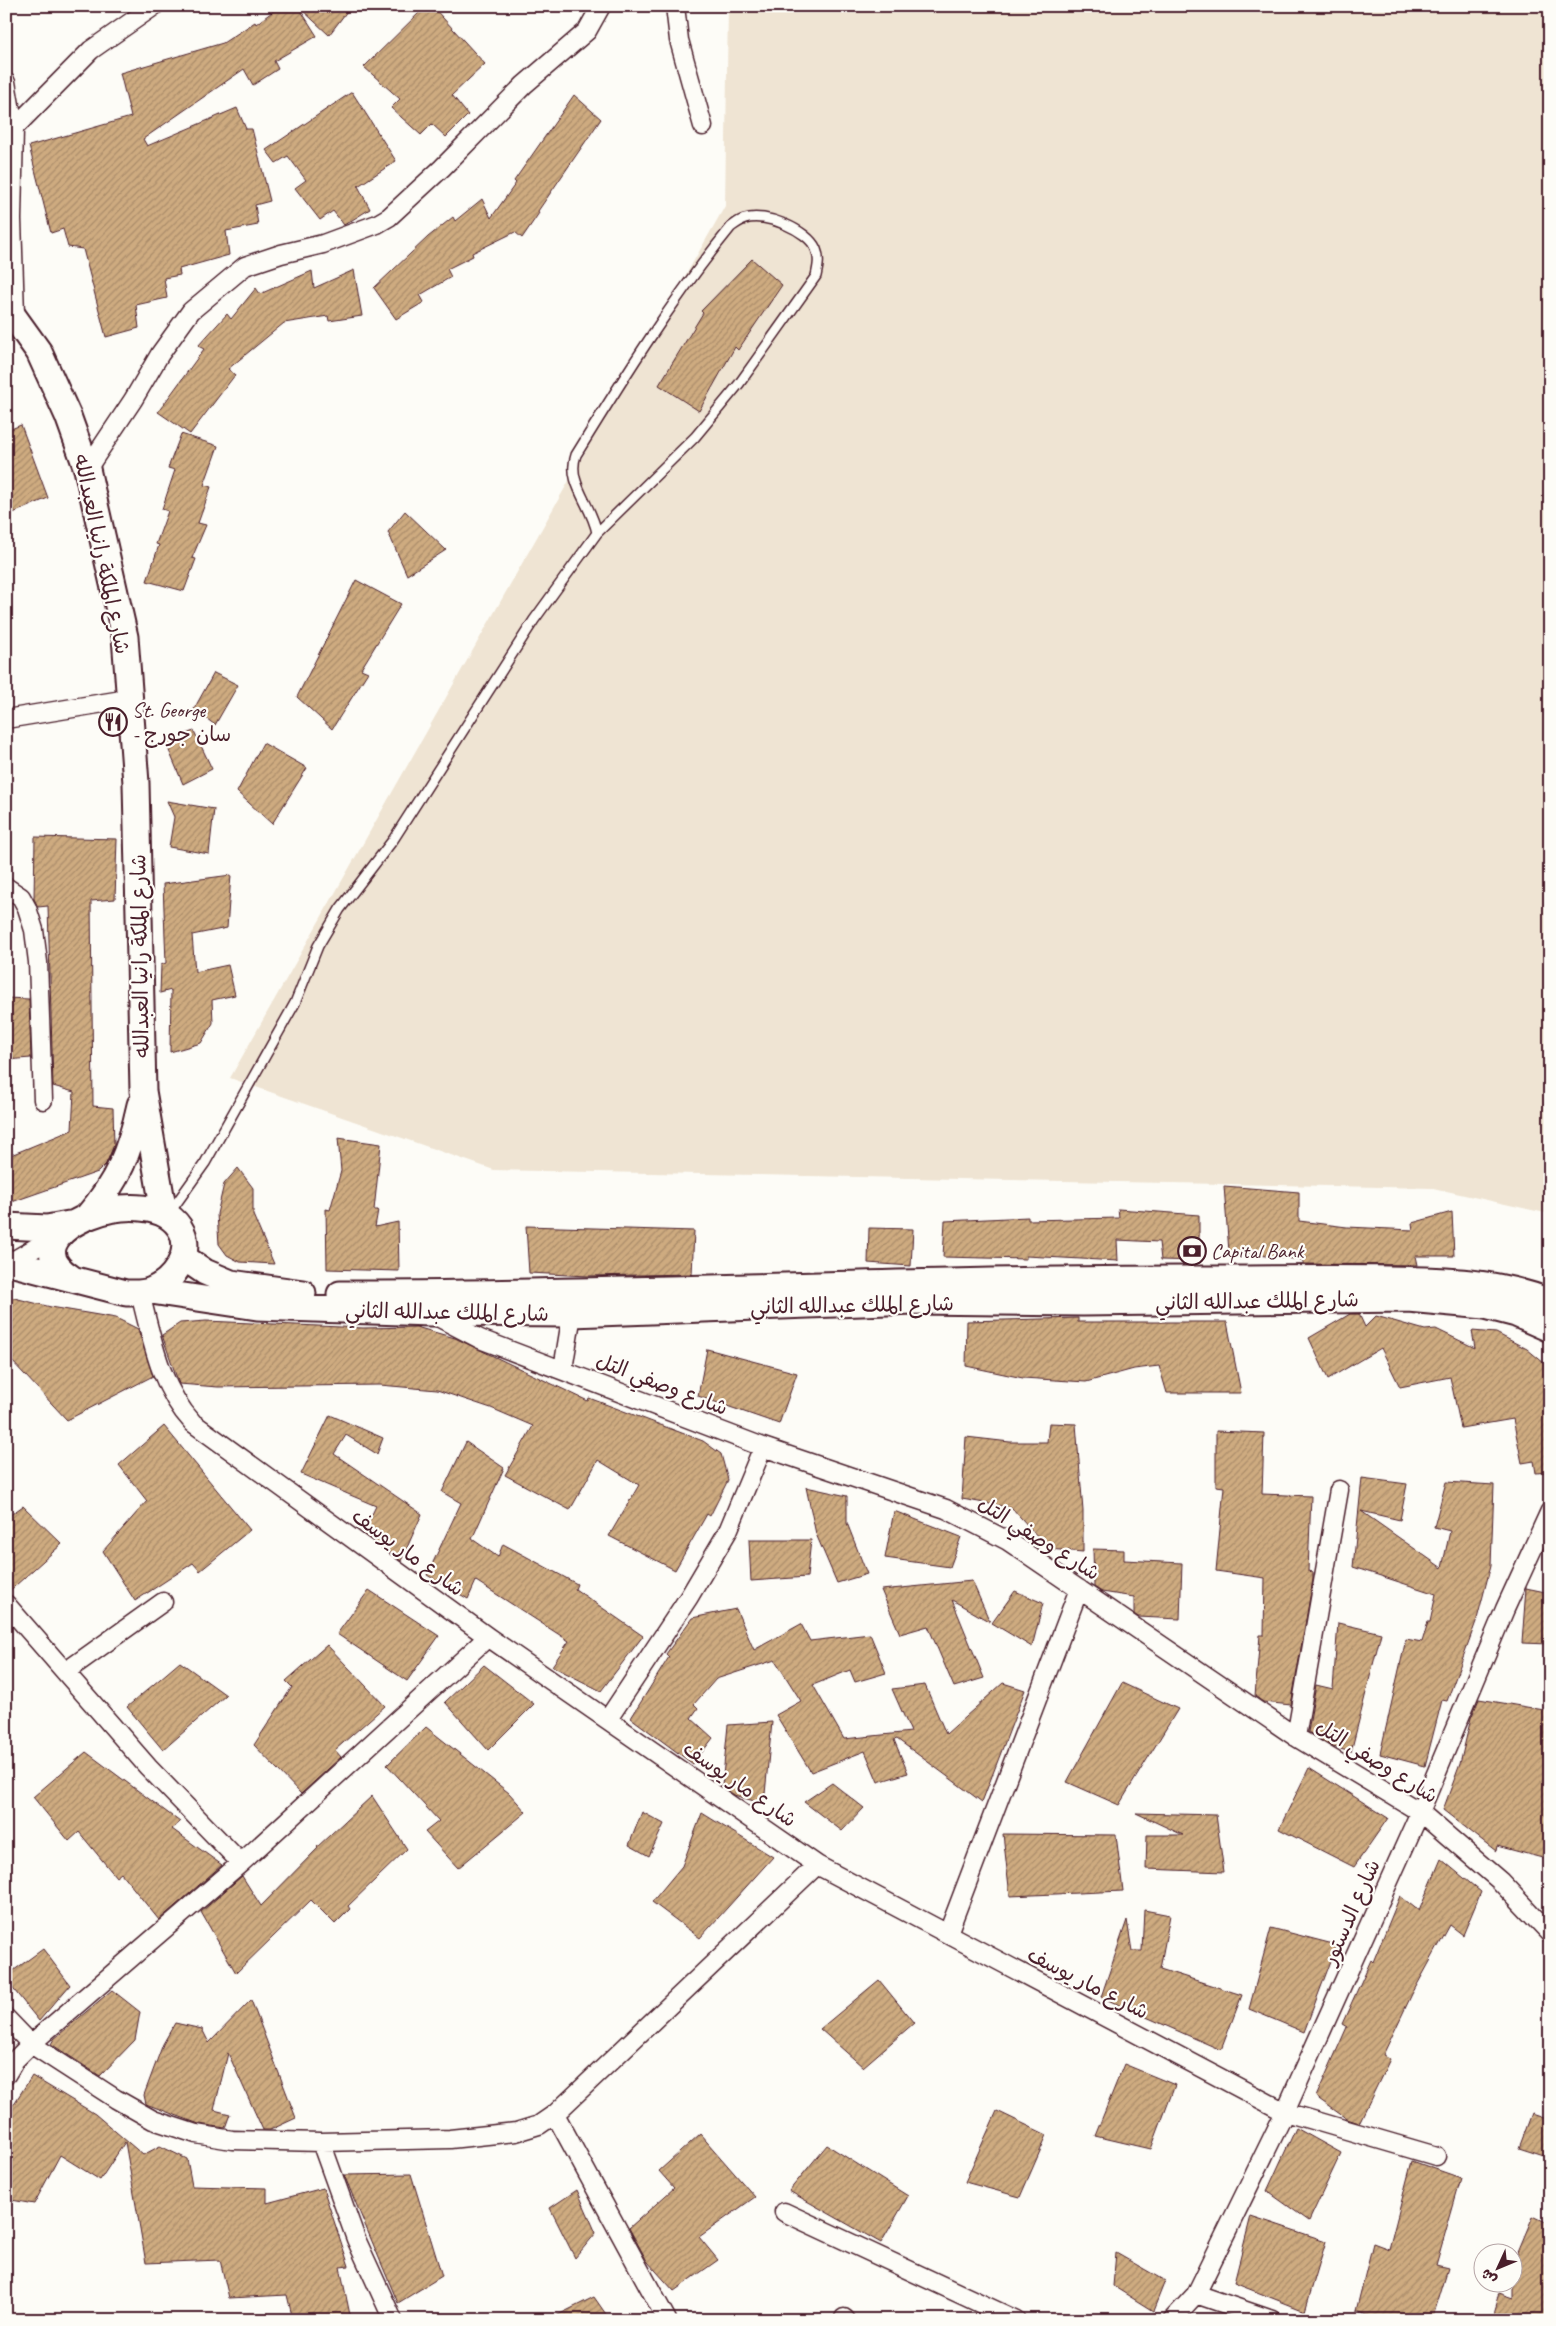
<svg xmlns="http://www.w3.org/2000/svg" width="1556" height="2326" viewBox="0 0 1556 2326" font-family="Caveat,'Playpen Sans Arabic',sans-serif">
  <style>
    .built { fill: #efe4d3 }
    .building { fill: url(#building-hatch); stroke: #4a1f2b }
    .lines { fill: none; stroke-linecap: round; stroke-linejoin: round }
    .service-casing { stroke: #4a1f2b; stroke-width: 12 }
    .minor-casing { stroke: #4a1f2b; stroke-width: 21 }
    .secondary-casing { stroke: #4a1f2b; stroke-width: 29 }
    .service { stroke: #fdfcf7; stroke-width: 9 }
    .minor { stroke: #fdfcf7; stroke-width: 18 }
    .secondary { stroke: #fdfcf7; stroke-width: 25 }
    .labels { text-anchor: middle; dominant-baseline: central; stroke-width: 4.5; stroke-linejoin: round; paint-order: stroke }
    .street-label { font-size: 21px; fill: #4a1f2b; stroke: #fdfcf7 }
    .poi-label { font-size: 21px; fill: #4a1f2b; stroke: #fdfcf7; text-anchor: start }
  </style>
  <defs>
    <pattern id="building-hatch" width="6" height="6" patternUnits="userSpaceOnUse" patternTransform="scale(1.25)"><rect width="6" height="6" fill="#ceab80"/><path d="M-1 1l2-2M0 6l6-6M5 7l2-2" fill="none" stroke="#a98b69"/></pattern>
  </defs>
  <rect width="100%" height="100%" fill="#fdfcf7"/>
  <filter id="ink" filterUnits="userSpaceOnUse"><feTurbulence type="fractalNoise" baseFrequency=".02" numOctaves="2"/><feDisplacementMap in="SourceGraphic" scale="10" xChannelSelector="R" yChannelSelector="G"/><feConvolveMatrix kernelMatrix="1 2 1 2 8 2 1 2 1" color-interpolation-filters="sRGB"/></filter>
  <g filter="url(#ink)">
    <path class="built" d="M728,6H1550V1214L1433,1188L494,1170L230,1078L725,206Z"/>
    <path class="building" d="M280,6H351L329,35L298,6L317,36L274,61L278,69L253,85L244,69L143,139L147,146L237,108L246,129H252L270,201L255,205L258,225L226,231L229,255L179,269L180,275L164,278L167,298L136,305L139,328L106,337L83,249L68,247L63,229L51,233L29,146L131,117L120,73L223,43L255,22L256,24Z
      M426,6H432L485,64L452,95L468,115L446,137L432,124L421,135L391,108L400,99L364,67Z
      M352,92L396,161L358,186L370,209L344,225L333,211L320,220L295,188L306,180L288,156L276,163L266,150Z
      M574,95L601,119L538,211L539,213L522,238L515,232L472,253L473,256L447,269L451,277L420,295L424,302L396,319L374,288L428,237L453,217L455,221L482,199L491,218L516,183L514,181Z
      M752,259L782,285L738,350L735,347L699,411L659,385L703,313L701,311Z
      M354,270L362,316L329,321L328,316L284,323L228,369L235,375L190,434L158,412L204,349L198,346L227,314L231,319L256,288L260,294L312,271L314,288Z
      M21,425L48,498L6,516V431Z
      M181,434L218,446L204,485L211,487L198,523L206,525L192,558L196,559L184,591L147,581L159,545L156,544L168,511L162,509L175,470L168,468Z
      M405,511L446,550L407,575L388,532Z
      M356,580L401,604L361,669L368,672L332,729L297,697Z
      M214,673L238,685L215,725L194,709Z
      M194,731L212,769L183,784L165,741Z
      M263,743L307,768L272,824L237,792Z
      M167,801L214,809L209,854L169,847L174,817Z
      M35,837L117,839L115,899L91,901L93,1106L113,1108L114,1145L106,1164L98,1172L6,1204V1157L72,1130L74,1092L53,1086L48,906L38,907L34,899Z
      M231,875L227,928L192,935L195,972L228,965L235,995L212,1000L213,1023L201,1043L170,1052L171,990L160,993L161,965L166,963L163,884Z
      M6,998L29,999L31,1058L6,1060Z
      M338,1138L381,1144L374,1210H378L375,1227L398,1222L399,1271L327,1269L326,1209L330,1210L341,1171Z
      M238,1168L253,1188V1215L274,1264L240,1262L227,1255L219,1244L217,1214L224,1184Z
      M1224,1186L1299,1192V1221L1347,1227L1413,1230L1412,1223L1452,1212L1454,1256H1415L1417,1265L1303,1264V1260L1229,1252Z
      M1118,1209L1199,1215V1261L1161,1260L1159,1242L1117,1240L1118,1261L1026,1256V1259L943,1257L945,1221L1028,1217V1220L1119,1218Z
      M526,1226L694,1231L692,1274L588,1276L529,1273Z
      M869,1228L913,1229L911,1266L868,1263Z
      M6,1296L51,1307L116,1318L138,1329L153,1376L67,1420L11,1360L6,1358Z
      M1350,1314H1359L1365,1327L1376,1316L1425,1330L1436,1329L1475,1348L1472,1331L1496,1333L1527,1349L1550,1368V1472L1536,1473L1534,1461L1522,1463L1513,1419L1461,1428L1450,1377L1400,1387L1381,1348L1328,1379L1309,1338Z
      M1078,1318V1322H1227L1241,1393H1167L1159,1366L1134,1369L1086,1382L1023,1378L966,1366L967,1321Z
      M206,1321L363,1328L416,1327L455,1338L588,1401L589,1398L703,1441L721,1454L728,1480L710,1516L707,1514L675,1570L609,1536L639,1485L598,1460L570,1510L505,1475L533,1426L491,1408L437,1390L380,1385L218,1387L179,1384L162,1335L180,1323Z
      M707,1349L797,1373L779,1424L698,1396Z
      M330,1415L383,1438L377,1454L346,1435L334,1454L422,1514L401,1561L363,1533L376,1506L301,1474Z
      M1049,1423L1076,1424L1083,1511V1552L1049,1549L1012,1508L962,1499L966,1437L1010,1442H1047Z
      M164,1426L250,1530L200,1571L193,1563L135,1601L103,1551L147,1501L119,1465Z
      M1216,1431L1264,1433L1262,1494L1311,1496L1308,1571L1313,1572V1580L1291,1705L1263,1702L1255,1696L1260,1635H1264L1265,1578L1216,1571L1224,1487L1216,1486Z
      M466,1442L504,1468L472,1539L498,1557L503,1544L577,1584L575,1589L643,1636L601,1691L552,1666L569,1641L476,1581L468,1599L427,1575L461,1503L442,1492Z
      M1362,1478L1407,1484L1400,1520L1361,1511L1442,1568L1450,1531L1434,1527L1446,1482L1494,1485L1491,1565L1477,1619L1447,1701L1442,1700L1425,1766L1380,1754L1406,1639L1422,1642L1428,1622H1430L1436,1594L1353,1567Z
      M806,1487L847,1496V1523L867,1574L837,1583L816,1534Z
      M23,1506L62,1544L6,1594V1518Z
      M894,1511L961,1537L950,1567L885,1558Z
      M749,1540H811L807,1577L751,1581Z
      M1093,1549L1124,1550V1560L1182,1563L1180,1619L1138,1617L1134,1614V1597L1102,1592L1094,1587Z
      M972,1581L990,1622L952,1600L984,1678L954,1687L928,1626L900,1634L881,1590Z
      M1526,1588L1550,1593V1644L1522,1643Z
      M369,1590L439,1636L407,1681L337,1634Z
      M1015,1591L1043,1603L1032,1647L992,1623Z
      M736,1609L754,1650L801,1624L810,1641L870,1634L886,1673L855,1682L850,1670L813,1685L844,1739L911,1732L892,1689L925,1685L946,1734L1003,1683L1025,1690L982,1802L897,1739L894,1740L908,1773L878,1782L865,1751L811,1772L776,1715L801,1701L775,1660L716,1679L694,1704L698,1708L691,1718L713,1738L693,1764L631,1718L669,1657L666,1654L692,1618Z
      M1338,1623L1381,1633L1351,1752L1333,1747L1308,1732L1316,1685L1333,1689Z
      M327,1645L385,1706L335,1750L341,1757L301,1794L254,1745L292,1687L286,1681Z
      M180,1662L226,1695L163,1750L127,1707Z
      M484,1665L534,1704L488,1750L445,1702Z
      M1122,1683L1178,1709L1119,1805L1067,1782Z
      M1479,1699L1550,1711V1785L1546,1801L1550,1802V1860L1497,1846L1496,1851L1443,1810L1460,1764L1471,1718Z
      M772,1722L764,1804L734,1795L722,1786L728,1725Z
      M426,1727L509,1793L526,1812L458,1868L425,1832L439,1821L387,1765Z
      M86,1752L180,1822L172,1829L222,1865L159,1920L121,1873L116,1877L79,1832L69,1841L33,1797Z
      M1309,1768L1388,1818L1354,1867L1279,1829Z
      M832,1783L864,1808L842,1831L804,1802Z
      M372,1796L407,1849L348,1906L350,1909L335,1924L311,1900L236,1973L201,1912L242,1876L261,1906L318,1848L317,1847Z
      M642,1812L664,1824L649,1856L629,1845Z
      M702,1813L773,1857L700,1938L652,1902L682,1866Z
      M1136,1813L1216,1815L1224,1872L1146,1869L1147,1835H1183Z
      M1003,1834L1116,1835L1123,1891L1010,1896Z
      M1441,1859L1481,1892L1463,1935L1450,1925L1412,1994L1383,2055L1390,2059L1359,2123L1347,2119L1316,2097L1347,2027L1342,2024L1371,1960L1373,1962L1400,1896L1419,1911Z
      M1144,1910L1170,1915L1160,1969L1242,1995L1221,2050L1101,1997L1127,1920L1132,1951H1142Z
      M1271,1928L1337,1945L1304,2032L1249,2009Z
      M43,1949L70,1985L39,2021L6,1980V1976Z
      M879,1980L914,2023L863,2067L820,2029Z
      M112,1990L140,2012L135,2040L100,2076L51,2044L54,2039Z
      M251,2000L296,2118L270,2130H263L228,2053L214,2110L230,2114L225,2128L199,2124L146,2104L144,2095L163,2044L175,2023L202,2029L209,2043Z
      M1124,2064L1175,2085L1151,2149L1095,2136Z
      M32,2076L95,2114L143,2155L160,2146L187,2159L192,2186L267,2188V2203L323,2188L349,2266L340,2267L350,2315L331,2320H293L287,2295L229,2298L220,2260L146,2263L125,2142L100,2180L60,2155L34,2204L6,2199V2116Z
      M997,2111L1047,2135L1020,2197L965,2182Z
      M1532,2113L1550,2119V2158L1519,2148Z
      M1296,2128L1341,2153L1309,2221L1267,2191Z
      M700,2134L755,2197L699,2237L718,2260L674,2291L647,2261L629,2228L674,2188L659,2171Z
      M827,2145L908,2196L881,2243L789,2191Z
      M1412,2161L1461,2178L1436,2265L1448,2268L1432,2320H1379L1356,2311L1373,2243L1389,2249Z
      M411,2174L442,2276L398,2303L344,2175Z
      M577,2190L596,2233L575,2258L550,2208Z
      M1251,2216L1326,2241L1305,2311L1234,2283Z
      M1533,2216L1550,2224V2320H1491L1499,2293L1514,2298V2261Z
      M1116,2253L1165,2281L1153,2311L1113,2286Z
      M594,2297L610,2320H548Z"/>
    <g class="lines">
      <defs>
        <path id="service" d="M168,1215L205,1163L295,1003L318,946L340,909L393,840L534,620L597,533L695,437L739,384L816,276C818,267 820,258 816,249C808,230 765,212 745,219C740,220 735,224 731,227C673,298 624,377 576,455C566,482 592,505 597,533"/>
        <path id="minor" d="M675,6L679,40L703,126
          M6,82L14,128L12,219L15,315
          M14,128L91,50L154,6
          M87,469L133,400L160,354L191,311L245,266L281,254L323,244L377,224L389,217L442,168L524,85L587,31L601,6
          M6,719L128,699
          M6,887L21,897L27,908L34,930L38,962L43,1100
          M6,1265L59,1234
          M140,1293C152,1340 160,1387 193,1423L488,1637L817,1865L1285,2112L1436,2156
          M434,1315L480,1339L763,1447L946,1509L1008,1541L1296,1737L1420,1812L1500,1881L1550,1934
          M563,1369L572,1314
          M6,1604L148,1767L241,1863
          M65,1672L163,1602
          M608,1719L689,1597L728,1531L763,1447
          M1296,1737L1339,1490
          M948,1933L1079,1589
          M6,2018L31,2044L116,2099L153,2120L196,2134L232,2140L321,2142L450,2139L516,2132L539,2125L555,2114L817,1865
          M6,2075L15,2060L31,2044L241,1863L488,1637
          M555,2114L667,2320
          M321,2142L356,2239L393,2320
          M784,2212L1016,2320
          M1196,2294L1272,2320
          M844,2318L846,2320
          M1172,2320L1196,2294L1285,2112L1420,1812L1505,1609L1550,1511"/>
        <path id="secondary" d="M6,306L39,352L68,416L87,469L125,637L136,783L143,1091L164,1213
          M87,1217C118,1181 130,1151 140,1105
          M6,1226L47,1228L69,1224
          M183,1257L205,1272L231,1283L303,1293
          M6,1262L126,1293C135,1293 144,1294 152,1290C173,1281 192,1255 182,1232C155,1174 1,1232 70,1277
          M151,1291L257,1307L430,1313L572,1314L914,1301L1083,1303L1408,1299L1485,1306L1516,1314L1550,1329
          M340,1294C633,1294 925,1278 1217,1279C1274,1279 1331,1278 1388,1279C1443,1280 1498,1281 1550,1302"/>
      </defs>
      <use href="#service" class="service-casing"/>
      <use href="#minor" class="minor-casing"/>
      <use href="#secondary" class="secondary-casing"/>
      <use href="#service" class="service"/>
      <use href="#minor" class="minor"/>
      <use href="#secondary" class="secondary"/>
    </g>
  </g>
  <defs>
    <symbol id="restaurant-ring" viewBox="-11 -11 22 22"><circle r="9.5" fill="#fdfcf7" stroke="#4a1f2b" stroke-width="1.5"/><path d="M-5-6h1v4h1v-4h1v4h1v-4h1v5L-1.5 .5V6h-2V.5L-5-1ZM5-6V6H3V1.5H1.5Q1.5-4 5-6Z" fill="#4a1f2b"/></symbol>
    <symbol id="bank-ring" viewBox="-11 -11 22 22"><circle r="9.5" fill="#fdfcf7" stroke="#4a1f2b" stroke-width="1.5"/><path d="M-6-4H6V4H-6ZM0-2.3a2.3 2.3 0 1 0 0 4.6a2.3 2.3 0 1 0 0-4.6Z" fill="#4a1f2b"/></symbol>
  </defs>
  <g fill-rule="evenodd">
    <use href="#restaurant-ring" x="97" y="706" width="32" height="32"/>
    <use href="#bank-ring" x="1176" y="1235" width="32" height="32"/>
  </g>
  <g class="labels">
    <g class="street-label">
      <text transform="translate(102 554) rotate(78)">شارع الملكة رانيا العبدالله</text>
      <text transform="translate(140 956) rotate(-91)">شارع الملكة رانيا العبدالله</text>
      <text transform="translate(1257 1301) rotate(-1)">شارع الملك عبدالله الثاني</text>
      <text transform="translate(852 1305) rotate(-1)">شارع الملك عبدالله الثاني</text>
      <text transform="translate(447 1312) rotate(1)">شارع الملك عبدالله الثاني</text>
      <text transform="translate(662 1384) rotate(21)">شارع وصفي التل</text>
      <text transform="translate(1039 1538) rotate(32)">شارع وصفي التل</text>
      <text transform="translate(408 1552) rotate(36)">شارع مار يوسف</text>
      <text transform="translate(1377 1761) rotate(32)">شارع وصفي التل</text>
      <text transform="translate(740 1784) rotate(35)">شارع مار يوسف</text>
      <text transform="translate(1351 1912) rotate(-66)">شارع الدستور</text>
      <text transform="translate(1088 1983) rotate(27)">شارع مار يوسف</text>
    </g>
    <g class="poi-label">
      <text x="132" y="710">St. George<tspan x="132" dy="24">- سان جورج</tspan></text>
      <text x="1211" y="1251">Capital Bank</text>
    </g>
  </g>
  <rect width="1556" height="2326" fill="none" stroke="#fdfcf7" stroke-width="25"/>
  <rect x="12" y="12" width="1531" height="2301" fill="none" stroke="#4a1f2b" stroke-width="2" filter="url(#ink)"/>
  <g transform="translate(1498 2268) rotate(226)"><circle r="24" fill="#fdfcf7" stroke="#b5a4a5"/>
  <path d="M0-4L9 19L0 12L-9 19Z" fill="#4a1f2b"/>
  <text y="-8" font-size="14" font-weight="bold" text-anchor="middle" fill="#4a1f2b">ش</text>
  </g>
</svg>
